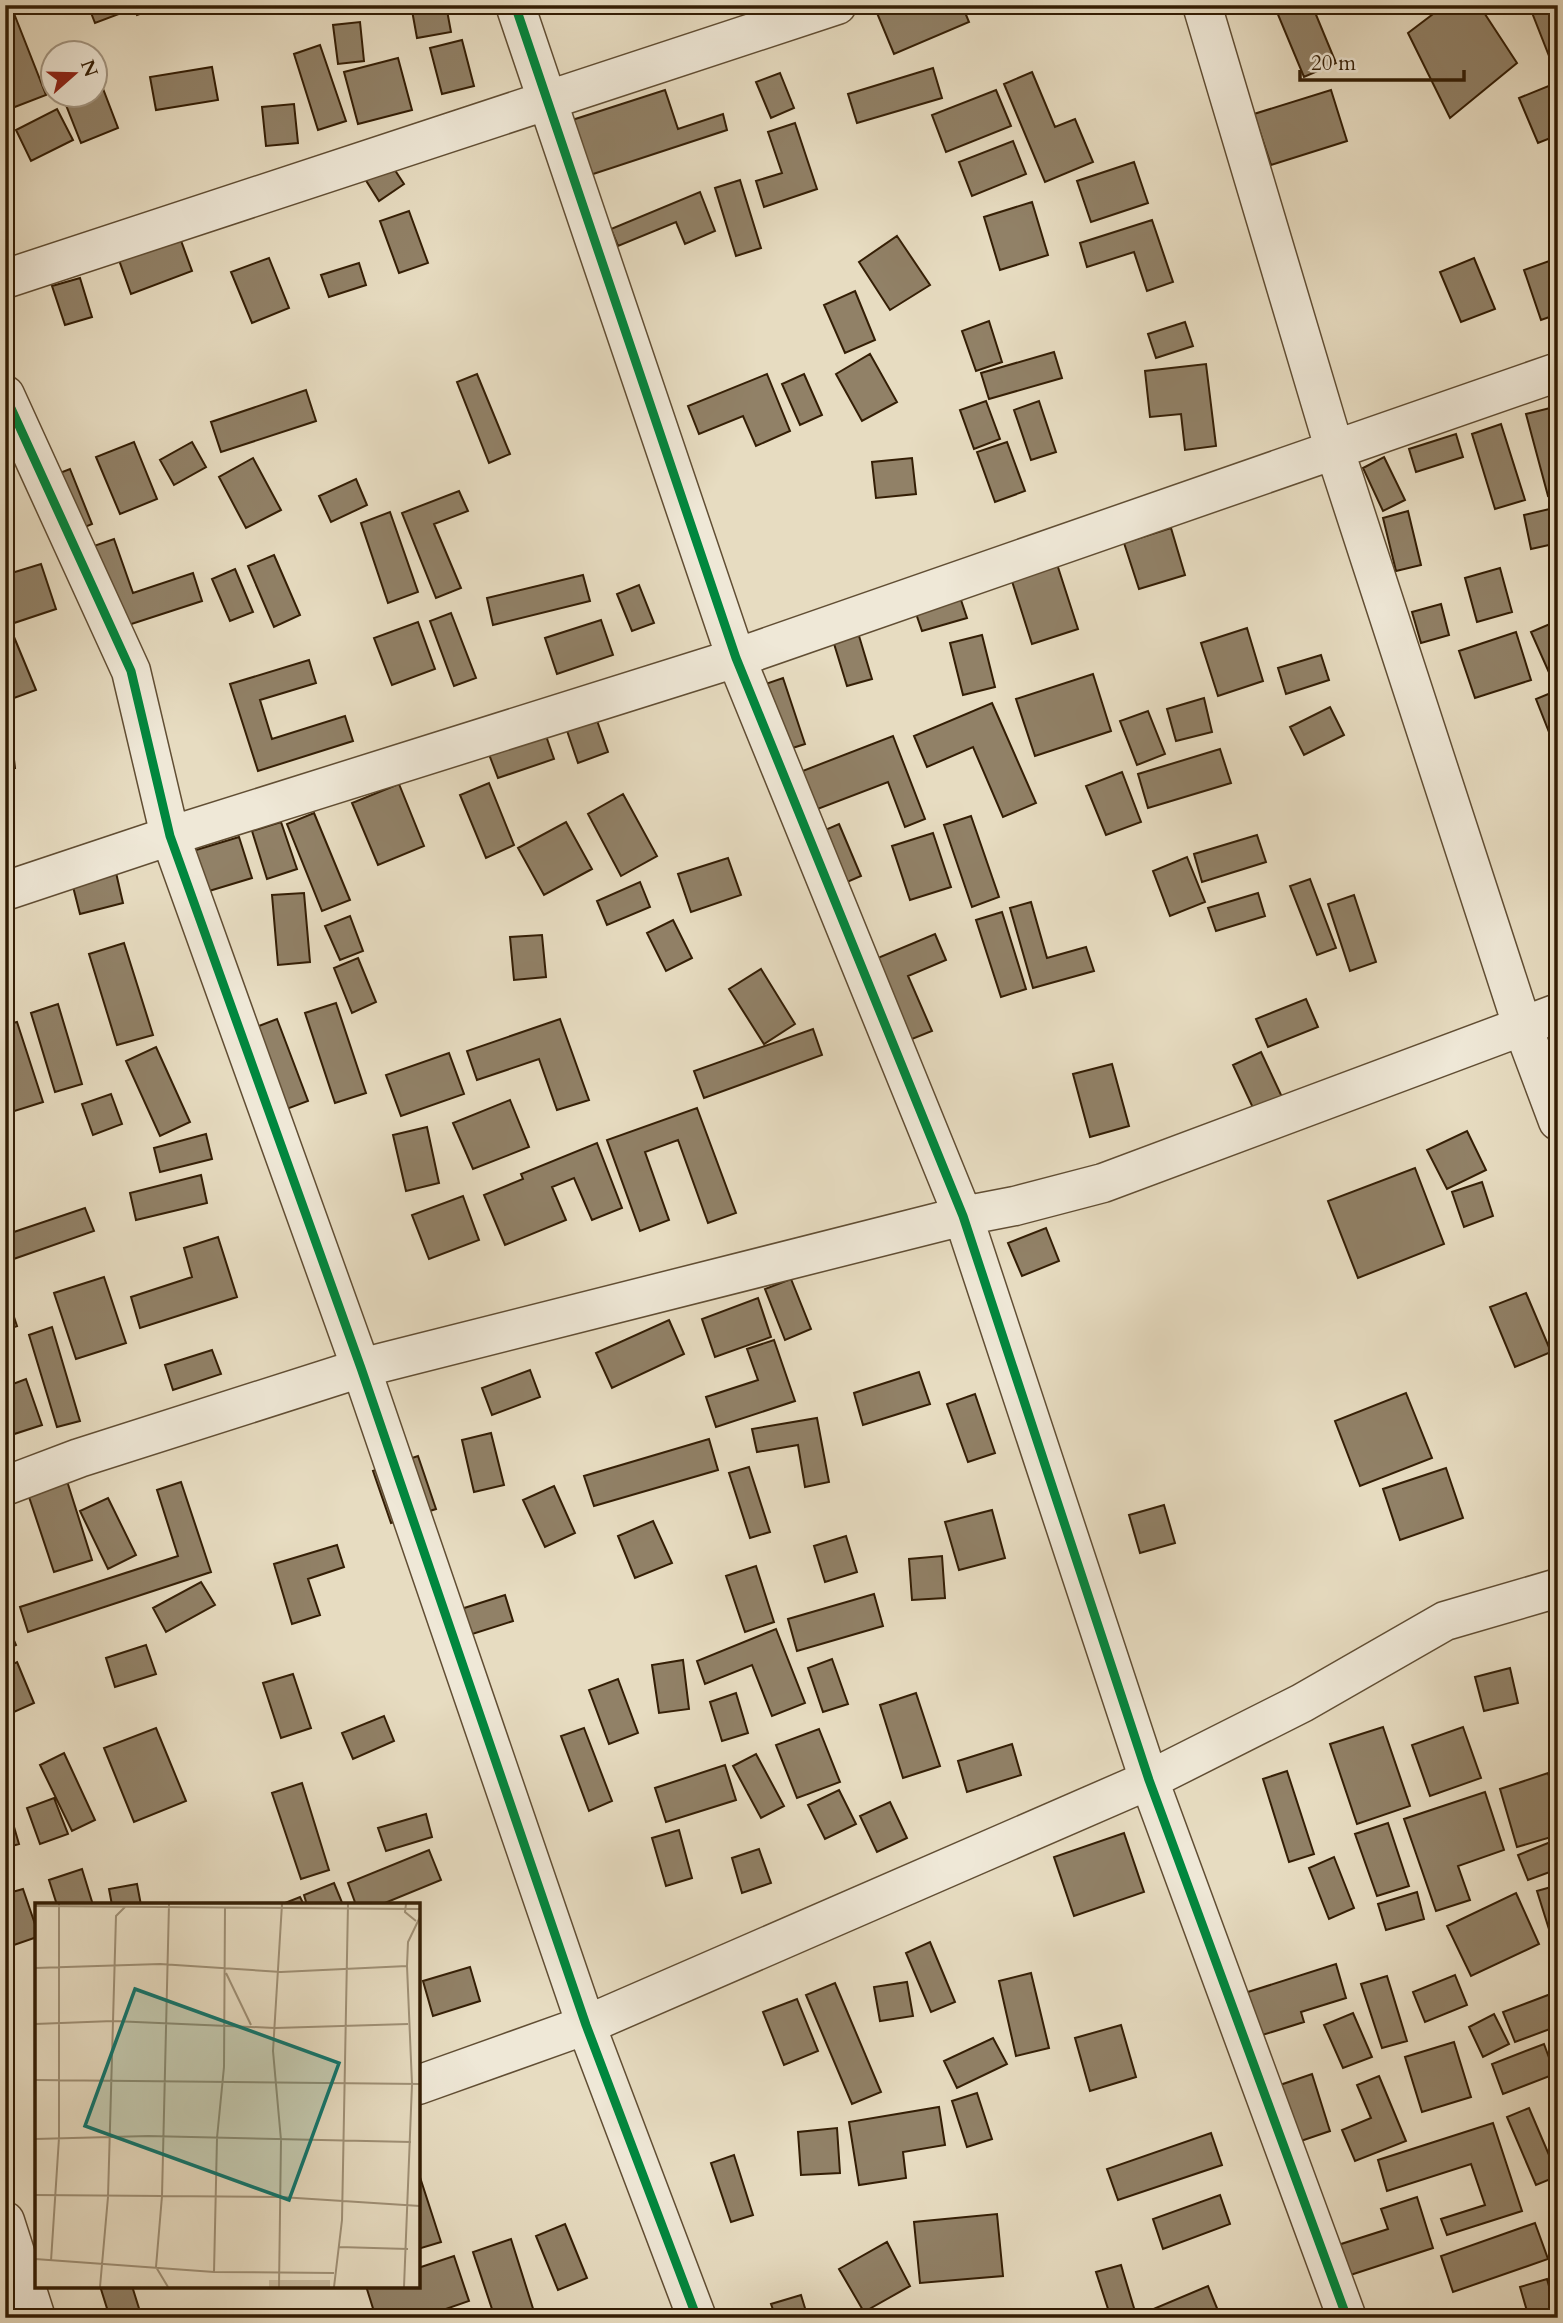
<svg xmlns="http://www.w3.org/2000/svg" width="1563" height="2323" viewBox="0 0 1563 2323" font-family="Cardo,serif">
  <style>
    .building { fill: #918167; stroke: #341e05; stroke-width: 2 }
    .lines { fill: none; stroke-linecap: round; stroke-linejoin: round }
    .street-casing { stroke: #614e34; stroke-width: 41 }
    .street { stroke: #efe8d7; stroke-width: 38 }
    .cycleway-casing { stroke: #efe8d7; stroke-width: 13 }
    .cycleway { stroke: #00873e; stroke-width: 9 }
    .inset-road { fill: none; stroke: #9f9076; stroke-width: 2 }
    .view { fill: #0f766e; fill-opacity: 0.15; stroke: #0f766e; stroke-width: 3.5 }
    .inset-edge { fill: none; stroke: #341e05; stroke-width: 3.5 }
  </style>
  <rect width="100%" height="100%" fill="#e7dcc1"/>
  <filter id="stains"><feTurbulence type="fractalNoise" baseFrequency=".00286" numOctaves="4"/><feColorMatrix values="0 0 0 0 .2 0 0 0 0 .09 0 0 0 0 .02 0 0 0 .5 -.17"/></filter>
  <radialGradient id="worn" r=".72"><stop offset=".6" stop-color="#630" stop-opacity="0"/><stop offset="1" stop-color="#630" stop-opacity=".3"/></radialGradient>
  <path class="building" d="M88,5H116L119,14L95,23Z
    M134,5H166L137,15Z
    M411,5H446L451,32L417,38Z
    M894,5H962L969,22L894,54L877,13Z
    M1274,5H1312L1336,63L1304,77Z
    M1445,5H1479L1517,63L1450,118L1408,33Z
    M1529,5H1558V58L1551,61Z
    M15,16L46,95L7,110L5,19Z
    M360,22L364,61L338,64L333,25Z
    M462,40L474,86L442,94L430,48Z
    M320,45L346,121L318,130L294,54Z
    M398,58L412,110L358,124L344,72Z
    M212,67L218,100L156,110L150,77Z
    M933,68L942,98L857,123L848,94Z
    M1032,72L1055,127L1075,119L1093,162L1045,182L1004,84Z
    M780,73L794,108L771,118L756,82Z
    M1551,85L1558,101V135L1538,143L1519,98Z
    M102,86L118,128L81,143L64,100L79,94H94V89Z
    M665,90L678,129L723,114L727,130L581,178L563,123Z
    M996,90L1011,126L946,152L932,115Z
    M1331,90L1347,141L1271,165L1254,114Z
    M294,104L298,143L266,146L262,107Z
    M57,109L73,140L31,161L16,130Z
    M795,123L817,189L764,207L756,181L782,173L768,132Z
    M1013,141L1026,174L972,196L959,162Z
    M385,155L404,184L379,201L360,171Z
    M1134,162L1148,203L1091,222L1077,181Z
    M740,180L761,248L736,256L715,188Z
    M700,192L715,231L685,244L676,222L618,246L611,229Z
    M1032,202L1048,255L1000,270L984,217Z
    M409,211L428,263L399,273L380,221Z
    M1152,220L1173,282L1147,291L1134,252L1087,267L1080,243Z
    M175,224L192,271L131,294L114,246Z
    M897,236L930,285L890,310L859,262Z
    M269,258L289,308L252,323L231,272Z
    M1474,258L1495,309L1461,322L1440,272Z
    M1552,260L1558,278V314L1541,320L1524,270Z
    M359,263L366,285L329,297L321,275Z
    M80,278L92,317L65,325L52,286Z
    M855,291L875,340L845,353L824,305Z
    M989,321L1002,362L976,371L962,331Z
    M1185,322L1193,346L1156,358L1148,334Z
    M1054,352L1062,378L989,399L981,373Z
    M870,354L897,402L862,421L836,374Z
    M1206,364L1216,446L1185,450L1181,414L1150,417L1145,371Z
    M477,374L510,454L489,463L457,382Z
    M767,374L790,431L756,446L743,416L699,434L688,406Z
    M804,374L822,415L800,425L782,384Z
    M306,390L316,421L221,452L211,422Z
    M986,401L1000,439L974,449L960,410Z
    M1039,401L1056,452L1031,460L1014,410Z
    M1558,406V493L1548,496L1526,414Z
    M1501,424L1525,500L1495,509L1472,434Z
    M1456,434L1463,457L1416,472L1409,449Z
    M134,442L157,499L120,514L96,457Z
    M192,442L206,467L174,485L160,460Z
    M1007,442L1025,491L995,502L977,452Z
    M1384,457L1405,500L1383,511L1363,468Z
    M253,458L281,510L246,528L219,477Z
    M912,458L916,494L876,498L872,462Z
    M70,469L92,524L62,537L39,481Z
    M356,479L367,505L331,522L319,496Z
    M459,491L468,511L434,524L461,588L436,598L402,513Z
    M1558,507V543L1531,549L1524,515Z
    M1408,511L1421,565L1396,571L1383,518Z
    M390,512L418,592L388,603L361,523Z
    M1171,528L1185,575L1139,589L1124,543Z
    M114,539L133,593L193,573L202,601L116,629L88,548Z
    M274,555L300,615L274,627L248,566Z
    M1056,561L1078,629L1032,644L1010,575Z
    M41,564L56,609L5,626V575Z
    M1500,568L1512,612L1477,622L1465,578Z
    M235,569L253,612L230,621L212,579Z
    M583,575L590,601L493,625L487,598Z
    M639,585L654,623L632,631L617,594Z
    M957,588L967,618L922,631L912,602Z
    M1441,604L1449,635L1421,643L1412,612Z
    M451,613L476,678L454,686L430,621Z
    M601,620L613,655L557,674L545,638Z
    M1557,621L1558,674L1551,677L1531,632Z
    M418,622L435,669L392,685L374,638Z
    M856,626L872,679L847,686L831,634Z
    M1247,628L1263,681L1218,696L1201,643Z
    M1516,632L1531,680L1475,698L1459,651Z
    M982,635L995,687L963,695L950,643Z
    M14,637L36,690L14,698L5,678V640Z
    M1321,655L1329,680L1286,694L1278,668Z
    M309,660L316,683L260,700L272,739L345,716L353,741L258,771L230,684Z
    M1093,674L1111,731L1035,756L1016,699Z
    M783,678L805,744L780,752L757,687Z
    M1558,690V755L1536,699Z
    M1204,698L1212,732L1176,741L1167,709Z
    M992,703L1036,803L1003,817L973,747L927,767L914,736Z
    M1330,707L1344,735L1304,755L1290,727Z
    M1148,711L1165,754L1137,765L1120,721Z
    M594,712L608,752L578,763L564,722Z
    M544,730L554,759L498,778L487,749Z
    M5,734H11L15,768L5,769Z
    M893,736L925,819L905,827L888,782L815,810L800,772Z
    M1220,749L1231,783L1148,808L1138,774Z
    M1122,772L1141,822L1106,835L1086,786Z
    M489,783L514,845L486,858L460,795Z
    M399,784L424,846L378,865L352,803Z
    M623,794L657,856L621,876L588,814Z
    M314,813L350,900L322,911L287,824Z
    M971,816L999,897L972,907L944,825Z
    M281,822L297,869L267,879L252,831Z
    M566,822L592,869L544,895L518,848Z
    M839,824L861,876L831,889L809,837Z
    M933,833L951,887L910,900L892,846Z
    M1257,835L1266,862L1202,882L1194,854Z
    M239,837L252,878L186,898L173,857Z
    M1187,857L1205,902L1170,916L1153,871Z
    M728,858L741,895L691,912L678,874Z
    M114,864L123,903L80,914L70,875Z
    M1310,879L1336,948L1317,955L1290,886Z
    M640,882L650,907L607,925L597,901Z
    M304,893L310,962L278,965L272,895Z
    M1258,893L1265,916L1216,931L1208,908Z
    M1354,895L1376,962L1350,971L1328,904Z
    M1031,902L1047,958L1086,947L1094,971L1033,988L1010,908Z
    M1002,912L1026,989L1001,997L976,920Z
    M350,916L363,951L340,960L325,926Z
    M673,920L692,958L666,971L647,933Z
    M935,934L946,960L908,976L932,1031L907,1041L873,960Z
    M542,935L546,977L514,980L510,937Z
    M124,943L153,1035L117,1045L89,954Z
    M358,958L376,1002L352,1013L334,968Z
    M5,960L12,1008L5,1009Z
    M761,969L795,1024L764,1044L729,989Z
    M1306,999L1318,1027L1268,1047L1256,1019Z
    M336,1003L366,1093L335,1103L305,1013Z
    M58,1004L82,1084L55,1092L31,1013Z
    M277,1019L308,1101L260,1119L230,1037Z
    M560,1019L589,1100L557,1110L539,1059L477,1080L467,1051Z
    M17,1022L43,1102L5,1114V1025Z
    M813,1029L822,1055L704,1098L694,1071Z
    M156,1047L190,1122L160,1136L126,1061Z
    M1261,1052L1282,1097L1254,1110L1233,1065Z
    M449,1053L464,1094L401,1116L386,1075Z
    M1112,1064L1129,1126L1090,1137L1073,1074Z
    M111,1094L122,1124L93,1135L82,1104Z
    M510,1100L529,1147L473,1169L453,1123Z
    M697,1108L736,1213L708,1223L678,1140L645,1152L669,1220L640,1231L607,1140Z
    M427,1127L439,1183L406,1191L393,1135Z
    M1467,1131L1486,1170L1447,1189L1427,1150Z
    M206,1134L212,1159L160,1172L154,1148Z
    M597,1143L622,1208L592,1220L574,1178L552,1187L566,1220L505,1245L484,1195L523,1179L521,1174Z
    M1415,1168L1444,1244L1358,1278L1328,1201Z
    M201,1175L207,1203L136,1220L130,1193Z
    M1482,1182L1493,1216L1464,1227L1452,1192Z
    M463,1196L479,1240L429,1259L412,1215Z
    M85,1208L94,1231L5,1262V1235Z
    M1046,1228L1059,1261L1022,1276L1008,1243Z
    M218,1237L237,1297L140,1328L131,1297L192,1277L184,1248Z
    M104,1277L126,1343L76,1359L54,1293Z
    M791,1279L811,1329L785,1340L765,1289Z
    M5,1290L17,1326L5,1330Z
    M1526,1293L1551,1352L1515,1367L1490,1307Z
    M758,1298L771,1337L715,1357L702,1319Z
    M669,1320L684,1354L612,1388L596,1353Z
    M52,1327L80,1421L57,1427L29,1335Z
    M774,1340L795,1401L716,1427L706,1397L758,1380L747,1349Z
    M212,1350L221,1374L173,1390L165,1365Z
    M530,1370L540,1397L492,1415L482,1388Z
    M919,1372L930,1404L863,1425L854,1393Z
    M26,1379L42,1425L5,1437V1387Z
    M1406,1393L1432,1458L1360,1486L1335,1421Z
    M975,1394L995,1453L968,1462L947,1404Z
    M817,1418L829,1482L805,1487L798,1445L757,1452L752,1429Z
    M491,1433L504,1485L474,1492L462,1440Z
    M709,1439L718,1470L594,1506L584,1476Z
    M418,1456L436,1509L391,1523L373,1471Z
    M749,1467L770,1532L750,1538L729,1473Z
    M1446,1468L1463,1518L1400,1540L1383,1489Z
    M67,1481L92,1560L54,1572L28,1494Z
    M181,1482L211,1572L28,1632L20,1607L178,1556L157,1490Z
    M554,1486L575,1533L545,1547L523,1500Z
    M108,1498L136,1555L108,1569L80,1511Z
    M1164,1505L1175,1543L1140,1553L1129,1515Z
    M992,1510L1005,1558L959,1570L945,1522Z
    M653,1521L672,1563L635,1578L618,1536Z
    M846,1536L857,1572L825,1582L814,1546Z
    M337,1545L344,1567L308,1579L320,1615L292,1624L274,1564Z
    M942,1556L945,1598L912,1600L909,1559Z
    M756,1566L774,1622L745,1632L726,1576Z
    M201,1582L215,1605L166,1632L153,1608Z
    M874,1594L883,1626L797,1651L788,1619Z
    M505,1595L513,1621L466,1636L458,1610Z
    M5,1620L16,1645L5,1650Z
    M776,1629L805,1703L772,1716L752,1665L705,1684L697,1661Z
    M146,1645L156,1674L115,1687L106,1658Z
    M832,1659L848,1704L823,1712L808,1668Z
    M683,1660L689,1709L659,1713L652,1665Z
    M17,1662L34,1703L5,1716V1668Z
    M1510,1668L1518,1703L1484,1711L1475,1677Z
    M293,1674L311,1728L281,1738L263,1683Z
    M618,1679L638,1733L609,1744L589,1690Z
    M736,1693L748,1733L722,1741L710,1702Z
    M916,1693L940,1766L903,1778L880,1705Z
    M384,1716L394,1741L353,1759L342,1733Z
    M1383,1727L1410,1806L1357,1824L1330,1744Z
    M1463,1727L1481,1778L1430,1796L1412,1745Z
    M156,1728L186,1801L134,1822L104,1748Z
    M584,1728L612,1801L589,1811L561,1736Z
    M819,1729L840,1782L797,1798L776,1745Z
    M1012,1744L1021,1775L967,1792L958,1761Z
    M64,1753L95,1820L72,1831L40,1765Z
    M756,1754L784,1806L761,1818L733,1766Z
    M725,1765L736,1800L666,1822L655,1788Z
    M1287,1771L1314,1854L1289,1862L1263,1779Z
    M1548,1773L1558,1805V1835L1517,1847L1500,1789Z
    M302,1783L329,1870L301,1879L272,1793Z
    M839,1790L856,1824L825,1839L808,1805Z
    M1485,1792L1504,1850L1458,1866L1470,1900L1436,1911L1404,1819Z
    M5,1796L19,1844L5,1848Z
    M54,1798L68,1834L40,1844L27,1808Z
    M890,1802L907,1838L877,1852L860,1816Z
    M426,1814L432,1837L386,1851L378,1828Z
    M1388,1823L1409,1886L1377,1896L1355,1834Z
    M679,1830L692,1878L666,1886L652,1838Z
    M1124,1833L1144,1892L1074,1916L1054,1857Z
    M1558,1839V1869L1528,1880L1518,1855Z
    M759,1849L771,1883L742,1893L732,1858Z
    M429,1850L441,1880L380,1905H356L348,1883Z
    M1334,1857L1354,1908L1329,1919L1309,1868Z
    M82,1869L93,1905H57L49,1880Z
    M334,1883L343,1905H307L304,1895Z
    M137,1884L141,1905H112L109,1889Z
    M1558,1885V1958L1537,1891Z
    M23,1889L37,1930V1937L14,1945L5,1919V1894Z
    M1417,1892L1424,1919L1386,1930L1378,1904Z
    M1516,1893L1539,1944L1471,1976L1447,1926Z
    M300,1897L304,1905H280Z
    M930,1942L955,2002L931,2012L906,1953Z
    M1336,1964L1346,1998L1301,2012L1304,2022L1243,2041L1229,1998Z
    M470,1967L480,2001L433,2016L423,1981Z
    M1031,1973L1049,2048L1016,2056L999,1981Z
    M1455,1975L1467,2005L1425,2022L1413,1992Z
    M1387,1976L1407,2041L1382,2048L1361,1984Z
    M907,1982L913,2016L880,2021L874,1987Z
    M835,1983L881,2092L852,2104L806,1995Z
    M1556,1992L1558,2026L1515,2042L1503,2012Z
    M797,1999L818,2051L784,2065L763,2012Z
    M1353,2013L1372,2057L1343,2068L1324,2025Z
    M1494,2014L1509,2044L1483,2057L1469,2027Z
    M1121,2025L1136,2077L1090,2091L1075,2038Z
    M993,2038L1007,2064L957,2088L944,2061Z
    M1454,2042L1471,2097L1422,2112L1405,2057Z
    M1544,2044L1555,2074L1503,2094L1492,2064Z
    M1312,2074L1330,2131L1298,2142L1280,2085Z
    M1379,2076L1406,2141L1355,2161L1342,2130L1371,2118L1357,2085Z
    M977,2093L992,2139L967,2147L952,2101Z
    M939,2107L945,2145L903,2152L906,2178L859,2185L849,2122Z
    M1529,2108L1558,2176L1536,2185L1507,2117Z
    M1493,2123L1522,2211L1447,2235L1441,2219L1485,2205L1471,2164L1387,2191L1378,2160Z
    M837,2128L840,2173L801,2175L798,2132Z
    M1211,2133L1222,2165L1118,2200L1107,2169Z
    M734,2155L753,2215L731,2222L711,2163Z
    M418,2171L441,2242L418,2249Z
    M1220,2195L1230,2224L1163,2249L1153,2219Z
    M1417,2197L1433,2248L1326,2283L1316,2252L1388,2229L1381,2209Z
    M997,2214L1003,2276L920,2283L914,2222Z
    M1535,2223L1548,2259L1453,2292L1441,2256Z
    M565,2224L587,2278L558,2290L536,2236Z
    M511,2239L536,2318H495L473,2252Z
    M887,2242L910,2286L864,2312L839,2269Z
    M454,2256L469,2301L420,2318H376L366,2286H418V2268Z
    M1121,2265L1137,2318H1111L1096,2272Z
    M1547,2279L1558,2318H1529L1520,2287Z
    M100,2286H132L142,2318H110Z
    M1208,2286L1221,2318H1154L1151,2310Z
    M801,2295L808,2318H776L771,2304Z
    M1010,2310L1012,2318H983Z"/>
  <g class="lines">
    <defs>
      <path id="street" d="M515,5L736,658L963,1216L1149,1780L1347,2318
        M1202,5L1335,451L1522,1025L1558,1121
        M5,279L837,5
        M5,395L131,671L170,836L361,1368L586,2025L697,2318
        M5,891L170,836L736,658L1558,372
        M5,1486L79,1458L361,1368L963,1216L1015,1206L1103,1183L1558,1013
        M418,2085L586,2025L1149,1780L1302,1703L1445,1621L1558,1588
        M5,2221L36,2318"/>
    </defs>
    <use href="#street" class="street-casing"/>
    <use href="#street" class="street"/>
    <defs>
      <path id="cycleway" d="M515,5L736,658L963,1216L1149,1780L1347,2318
        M5,395L131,671L170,836L361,1368L586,2025L697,2318"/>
    </defs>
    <use href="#cycleway" class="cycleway-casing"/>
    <use href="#cycleway" class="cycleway"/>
  </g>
  <g transform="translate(35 1903)">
    <rect width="385" height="385" fill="#e7dcc1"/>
    <path d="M234,377H295V384H234Z" fill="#c9bca1"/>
    <path class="inset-road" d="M371,1L370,9L381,18M0,3L385,6M0,65L125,61L246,69L372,63M191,70L216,122M0,121L78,118L240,125L373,121M0,177L385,181M0,236L113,233L376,239M0,292L246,294L385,303M304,344L373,346M0,356L179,369L299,370M16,358L24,235V1M179,369L182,235L189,164L190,4M65,384L73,294L81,13L90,4M133,384L121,364L127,293L134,1M244,384L246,237L238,148L247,1M299,384L307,317L313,1M369,384L377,181L372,63L373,39L385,14"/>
    <path class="view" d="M100,86L304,160L254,297L50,223Z"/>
    <rect width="385" height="385" class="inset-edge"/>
  </g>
  <rect width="1563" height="2323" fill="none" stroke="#e7dcc1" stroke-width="28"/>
  <rect x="7" y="7" width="1549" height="2309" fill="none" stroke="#341e05" stroke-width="3.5"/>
  <rect x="14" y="14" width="1535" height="2295" fill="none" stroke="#341e05" stroke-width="2"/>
  <g transform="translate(74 74) rotate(70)"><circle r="33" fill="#efe8d7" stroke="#a49783" stroke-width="2"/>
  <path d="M0-5L12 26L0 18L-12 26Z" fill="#8f2418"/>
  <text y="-10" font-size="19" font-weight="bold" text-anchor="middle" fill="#341e05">N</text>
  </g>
  <path d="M1300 70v10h164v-10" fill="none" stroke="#341e05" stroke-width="3.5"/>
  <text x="1311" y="70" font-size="21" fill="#341e05" stroke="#efe8d7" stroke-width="5" paint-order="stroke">20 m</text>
  <rect width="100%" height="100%" filter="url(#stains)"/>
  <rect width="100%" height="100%" fill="url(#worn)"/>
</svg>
